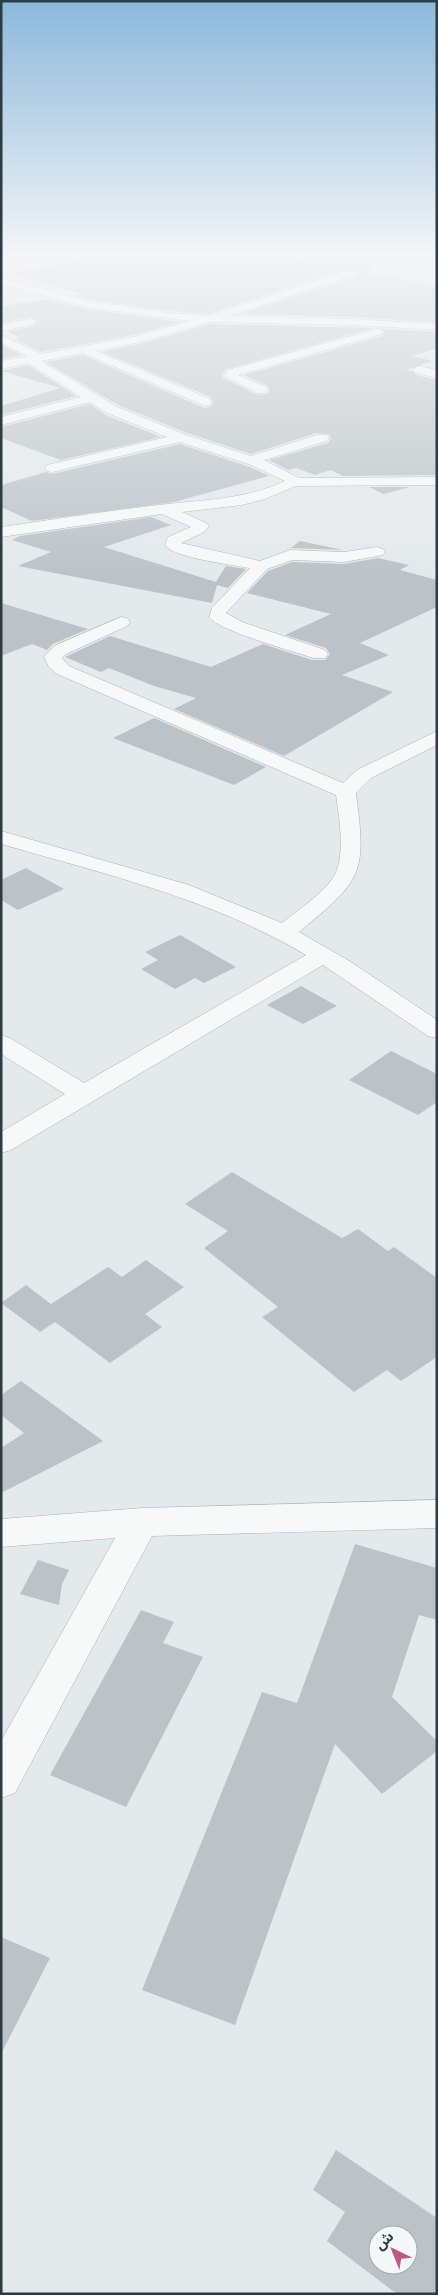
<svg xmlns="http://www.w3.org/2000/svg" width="438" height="2295" viewBox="0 0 438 2295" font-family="Lato,'Noto Sans Arabic',sans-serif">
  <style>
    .building { fill: #bcc3c7; fill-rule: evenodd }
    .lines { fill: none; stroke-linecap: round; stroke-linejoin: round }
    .street-casing { stroke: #a9b1b5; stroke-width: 1 }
    .secondary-casing { stroke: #a9b1b5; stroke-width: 1 }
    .street { fill: #f7f9f9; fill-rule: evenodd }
    .secondary { fill: #fff; fill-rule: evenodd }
  </style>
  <rect width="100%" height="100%" fill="#e4e9eb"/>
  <path class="building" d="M99,255H291L293,260H305L311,255H372L373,270L364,272L437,286V322L353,317L240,314L354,277L356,272L350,268L208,314L169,311L87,299L73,295L84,294L10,274Z
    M49,299L86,309L181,322L138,334L41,352L15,339L20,338L8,331L34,326L37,321L30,317L1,323V306Z
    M210,324L373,328L226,369L222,375L223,378L258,395L268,394L270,391L268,386L244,375L382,336L385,332L382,329L437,332V348L412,356L433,361L406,370L413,371L416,375L437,380V475L343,476L331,470L315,475L296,468L288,470L269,460L328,443L331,439L329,434L316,433L251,454L187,433L118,405L46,362L83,355L204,408L210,407L213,403L211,397L102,352L144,343Z
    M1,345L22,355L1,359Z
    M28,365L76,396L1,415V406L60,388L2,371Z
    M90,404L106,415L161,437L61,460L1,438V427Z
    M180,444L250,467L269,476L174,502L32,521L1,507V485L46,472L52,474Z
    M369,487H410L383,494Z
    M151,517L171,525L104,547L216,582L226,566L246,569L228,588L217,585L212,603L18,566L51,552L12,540L20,536Z
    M300,541L343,550L291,548Z
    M378,558L409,565L400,570L437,580V607L360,643L389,655L342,675L393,692L284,756L174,709L196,698L154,686L109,668L101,672L65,657L110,636L211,667L263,644L312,660H325L330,654L326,648L285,635L331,614L247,593L268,571L292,562L344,564Z
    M1,603L88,629L53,644L47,650L32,644L1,656Z
    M154,718L266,767L234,785L113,738Z
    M26,868L64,889L18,910L1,900V880Z
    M180,935L236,967L204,983L195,978L175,989L141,969L158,960L145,952Z
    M301,986L337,1006L303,1024L267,1005Z
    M391,1051L437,1074V1102L418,1115L349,1080Z
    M232,1172L342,1238L358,1229L388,1251L394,1247L437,1278V1357L401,1381L387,1370L354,1392L262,1317L278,1307L204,1248L228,1231L185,1204Z
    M146,1260L184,1287L145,1314L162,1327L110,1363L55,1322L40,1332L1,1303L26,1285L51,1304L108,1267L122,1277Z
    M21,1381L103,1441L1,1493V1448L24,1433L1,1415V1395Z
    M355,1544L437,1568V1620L419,1615L392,1697L437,1741V1751L382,1794L335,1744L235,2025L142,1990L262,1692L297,1703Z
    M38,1560L69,1570L62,1584L59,1605L20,1594Z
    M141,1610L174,1622L163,1643L203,1657L126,1807L50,1775Z
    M1,1937L50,1958L1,2054Z
    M336,2150L437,2218V2294H397L327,2241L345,2212L313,2190ZM378,2235H408V2265H378Z"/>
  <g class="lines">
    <defs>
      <path id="street" d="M293,255H309L304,258H293Z
        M349,270L354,273L353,275L229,316L353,319L437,324V330L353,325L210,322L144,341L96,351L210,399L211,402L210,405L205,406L83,353L41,361L117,407L186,435L251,456L317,435H327L329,438L327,441L264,460L299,478L437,477V485L296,486L265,499L242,505L182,512L206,523L209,526L204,532L181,543L260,561L290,550L344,552L377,547L383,549L385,552L383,555L344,562L292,560L267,569L226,613L242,622L325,650L328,654L325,658H313C293,651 219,631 209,617L212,608L250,568C233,565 174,558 165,545L168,537L191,527L162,514L1,537V527C51,520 100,512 150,506C196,500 242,501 285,481L251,465L180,442L52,472L47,471L45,468L47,465L167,437L107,413L90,402L1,425V417L81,397L28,363L1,369V361L28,356L1,343V335L41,354L138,336L190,321L86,307L1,284V278L87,301L169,313L208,316Z
        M30,319L34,320L36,322L34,324L1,331V325Z
        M377,329L381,330L383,332L381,334L238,375L266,387L268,390L266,393H258L224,376L228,370Z
        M420,366L437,370V378L416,373L414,370L416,367Z
        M121,617L127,618L130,622L127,626L66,654L62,658L69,666L343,783L357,770L437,731V745L371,778L356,793C367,875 362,880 299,932L351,962L437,1020V1038L428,1036L323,965L11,1150L1,1153V1132L65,1094L1,1054V1035L10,1038L84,1083L306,955C212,899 105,874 1,844V831L189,885L282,923C299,909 322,895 334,876C346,856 339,817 336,795L57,674L49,667L44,657L54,646Z
        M437,1500V1528L152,1536L15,1793L1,1798V1741L115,1538L1,1547V1519L142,1508Z"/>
      <path id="secondary" d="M426,255H437V259L428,257Z"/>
    </defs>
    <use href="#street" class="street-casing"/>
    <use href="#secondary" class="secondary-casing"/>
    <use href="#street" class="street"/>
    <use href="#secondary" class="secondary"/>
  </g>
  <linearGradient id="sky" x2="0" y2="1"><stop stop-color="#8cb8db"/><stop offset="0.44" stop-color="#f3f5f6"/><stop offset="1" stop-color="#f3f5f6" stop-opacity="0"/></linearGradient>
  <rect width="438" height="576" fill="url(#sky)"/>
  <rect width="438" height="2295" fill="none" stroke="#2d3b42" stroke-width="5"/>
  <g transform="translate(393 2250) rotate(317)"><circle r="24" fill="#f4f7f8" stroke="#a4acaf"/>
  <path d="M0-4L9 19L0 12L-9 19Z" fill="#c25785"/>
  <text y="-8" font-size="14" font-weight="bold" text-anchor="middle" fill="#2d3b42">ش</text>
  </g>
</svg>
